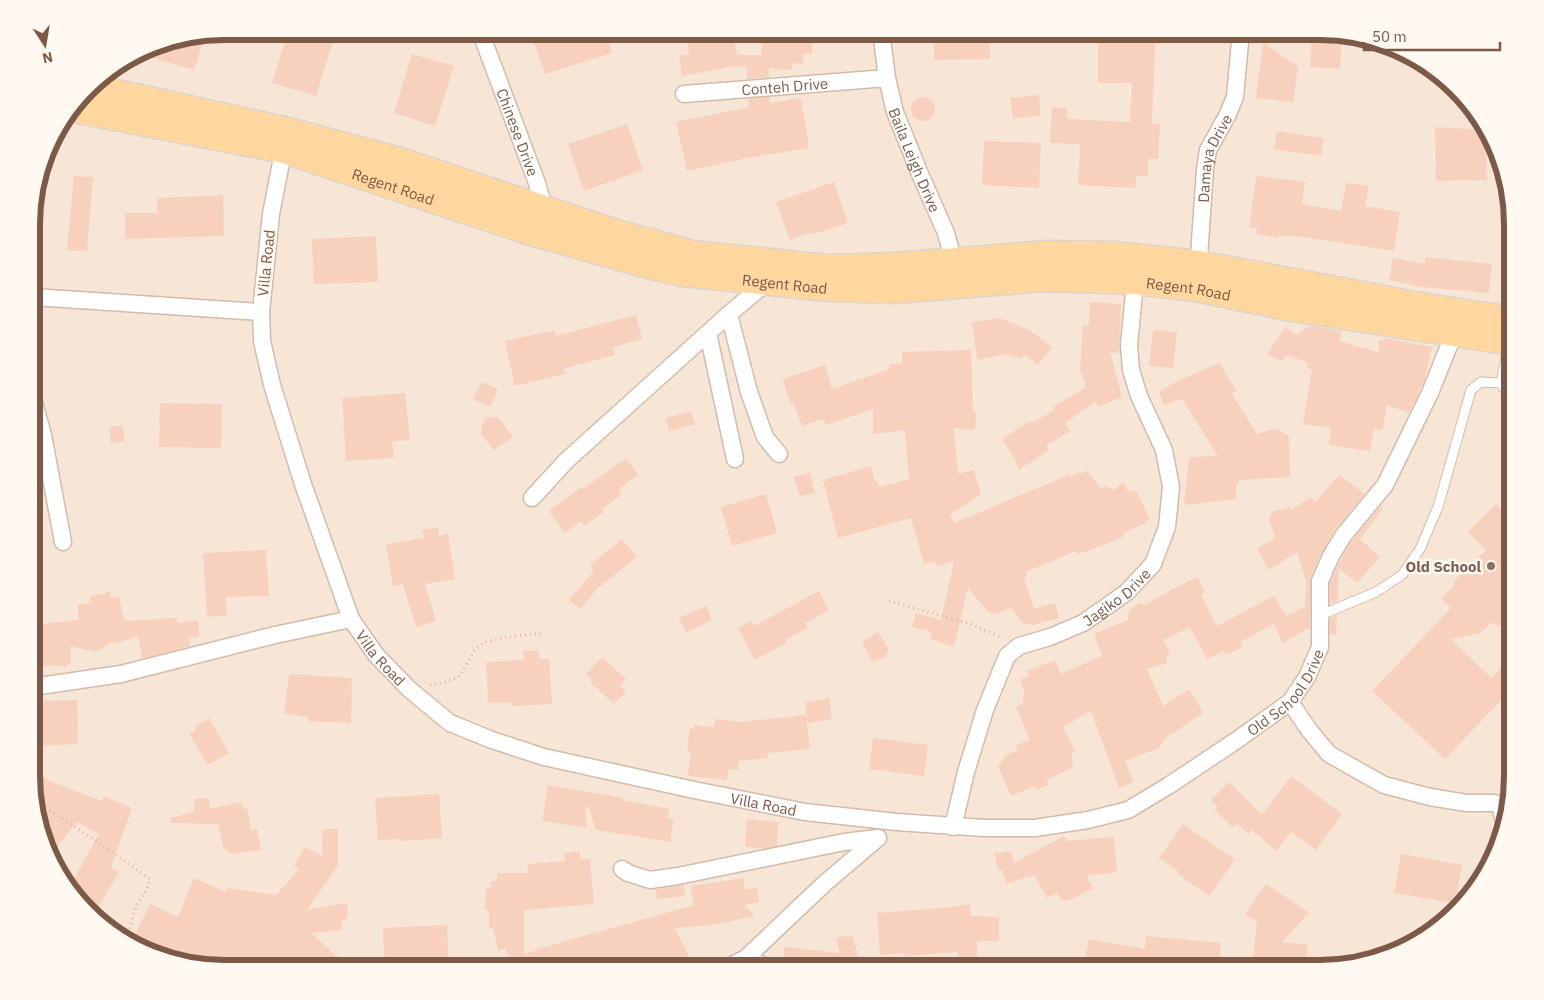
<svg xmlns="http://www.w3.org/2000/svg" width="1544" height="1000" viewBox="0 0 1544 1000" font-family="'IBM Plex Sans',sans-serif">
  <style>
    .residential { fill: #f7e6d6 }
    .building { fill: #f7d1bd }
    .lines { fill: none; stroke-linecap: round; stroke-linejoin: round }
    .lane-casing { stroke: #d3bbac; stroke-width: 11 }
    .street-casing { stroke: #d3bbac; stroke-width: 19 }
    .primary-casing { stroke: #ddd4cf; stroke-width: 29 }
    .path { stroke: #ddb49f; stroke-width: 3; stroke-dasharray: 1 4; stroke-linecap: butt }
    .lane { stroke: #fff; stroke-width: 9 }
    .street { stroke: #fff; stroke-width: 16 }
    .primary { stroke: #ffd79f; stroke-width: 26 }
    .education-dot { fill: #8d6e63; stroke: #fff9f1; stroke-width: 2 }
    .labels { text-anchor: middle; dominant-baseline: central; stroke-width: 5; stroke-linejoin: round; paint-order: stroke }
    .street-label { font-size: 15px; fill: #7d5948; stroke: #fff9f1 }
    .education-label { font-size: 15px; font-weight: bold; fill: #785e54; stroke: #fff9f1; text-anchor: end }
    .rim { fill: none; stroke: #7d5948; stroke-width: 6 }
  </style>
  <rect width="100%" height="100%" fill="#fef5e8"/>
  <path class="residential" d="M224,31H1320L1382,41L1427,64L1487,128L1512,212V788L1502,838L1480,883L1416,943L1332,968L224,969L162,959L117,936L57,873L33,801V199L51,138L97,79L151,46Z"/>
  <path class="building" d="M288,31H324L335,35L316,96L272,83Z
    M530,31H606L612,53L545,74Z
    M685,31H733L737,55H761L763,35L813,39L812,54L804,53L803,64L793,63L792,70L769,68V77L747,79V67L735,66L682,76L679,56L689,54Z
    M934,31H990V59L934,60Z
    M1098,31H1156L1152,123L1160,124L1158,159H1148V176H1136L1135,188L1078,185L1080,144L1050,143L1052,107L1067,108V119L1130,122L1132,83H1098Z
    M1312,31L1342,35L1340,69L1310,67Z
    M205,35L194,70L150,57L154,45Z
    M1263,42L1298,67L1293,102L1256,98Z
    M412,54L454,66L435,126L394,113Z
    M1039,95L1041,115L1013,119L1010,98Z
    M770,97V103L801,98L809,148L747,158L687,171L676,122L749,107L748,99Z
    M911 109a12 12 0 1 1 24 0a12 12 0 1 1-24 0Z
    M627,124L643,170L584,191L568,144Z
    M1435,127L1485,130L1487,180L1436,181Z
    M1277,131L1324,138L1321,156L1274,149Z
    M984,141L1041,143L1039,188L982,185Z
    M74,176L93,177L87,251L67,250Z
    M1256,176L1305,182L1302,204L1341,211L1346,183L1369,186L1365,206L1400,212L1394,251L1319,239V240L1298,236V237L1278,235L1277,238L1256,234L1257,228L1249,227Z
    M834,182L848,223L814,234L813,232L790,240L776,202Z
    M223,195L224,236L125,239V213H157V198Z
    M376,236L378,282L314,284L312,239Z
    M1425,257L1492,264L1489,293L1422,287L1389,280L1393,258L1425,264Z
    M1090,302L1121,304L1119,353L1110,352L1122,397L1098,407L1096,401L1065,423L1070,431L1046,446L1049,450L1019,470L1016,461L1002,439L1030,421L1032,423L1054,410L1053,407L1086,387L1080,370L1083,325H1089Z
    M636,315L642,339L613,347L615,355L563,369L565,374L515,386L505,341L555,330L556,336Z
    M1000,318L1031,331L1052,347L1038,365L1024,354L1021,359L1008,354L977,360L972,322Z
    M1309,326L1341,331L1340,341L1379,353V340L1384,341L1385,338L1432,347L1425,379L1409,413L1387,405L1383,430L1374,429L1370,451L1329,445L1331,428L1303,424L1312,369L1307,368L1308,363L1288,355L1282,361L1267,355L1275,341L1276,342L1285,327L1297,335Z
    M1153,330L1177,332L1173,368L1149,366Z
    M971,350L973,412H976L975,430L954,428L958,474L974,470L981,494L950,515L954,523L1069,475L1070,478L1078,472L1080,474L1087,471L1101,488L1106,486L1114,490L1123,482L1127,490L1137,492L1149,518L1145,523L1123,533L1124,536L1104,545L1078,554L1076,551L1026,572L1027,576L1024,577L1034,609L1055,603L1059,618L1033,625L1025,624L1021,621L1011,608L994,614L988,612L968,588L954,647L930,639L932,632L912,627L916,613L941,620L954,561L937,566L936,561L924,564L911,518L838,538L823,480L871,466L875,482L878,481L879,487L909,479L905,430L873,434V409L826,425L823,419L802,426L793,402L790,404L783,379L825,365L832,389L890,369L889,365L902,363V352Z
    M1219,363L1237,391L1232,394L1257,434L1277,428L1289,437L1290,477L1239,480V485H1236V499L1184,505L1189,457L1218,456L1182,399L1164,405L1159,392L1175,382Z
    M482,382L498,389L490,407L473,399Z
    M405,393L410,440L392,441L394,458L346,461L342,398Z
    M160,403L222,404L221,448L159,447Z
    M691,411L695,424L669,431L666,418Z
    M486,417L499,418L513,437L494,450L481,434L482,426Z
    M123,425L125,441L111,444L109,427Z
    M626,458L638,475L619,489L622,494L602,509L604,512L584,526L581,521L565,533L549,511L581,487L583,489Z
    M810,472L815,493L800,496L794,477Z
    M1339,475L1365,494L1334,531L1322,552L1311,577L1310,630L1306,629L1283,643L1274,624L1240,642L1243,647L1226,655L1223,651L1207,659L1190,627L1163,640L1170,653L1166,659L1167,663L1147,669L1163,706L1188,690H1190L1203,713L1163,740L1164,742L1160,745L1161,747L1125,761L1133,782L1119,788L1091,711L1063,727L1075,751L1072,752L1073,767L1047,780L1049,785L1036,790L1035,786L1011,796L998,766L1005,758L1004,756L1018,750L1016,745L1030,740L1016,707L1024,703L1022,697L1025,694L1020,680L1029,676L1027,671L1055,660L1061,674L1102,656L1094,634L1128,620L1129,611L1139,603L1145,605L1168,592H1167L1197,577L1205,592L1201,595L1217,626L1274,596L1286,616L1305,606L1306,582L1297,552L1269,570L1257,549L1275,538L1269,518L1272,512L1291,507L1290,511L1311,497L1315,502Z
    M766,494L777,533L732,546L721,507Z
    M1512,495V613L1498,627L1493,622L1480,633L1451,639L1491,678L1512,657V689L1445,759L1372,691L1451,608L1441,598L1455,584L1453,582L1486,550L1468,532L1496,504L1500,508Z
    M1381,506L1383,508L1360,539L1380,557L1357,583L1339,568L1338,601L1330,604V583L1340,561L1351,542Z
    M438,527L439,536L448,534L455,579L425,584L436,621L416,627L403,584L393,586L386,544L424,538L422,530Z
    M622,539L637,557L598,588L580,609L569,600L594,571L590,565Z
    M266,550L269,596L226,597L227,615L207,617L203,553Z
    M819,591L829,611L805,623L808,628L785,640L787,643L755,660L738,628L752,621L754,626Z
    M110,592L111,598L119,596L124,621L177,618L178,623L198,620L199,636L189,638L190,646L149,657H142L138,636L118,643L111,642L97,652L70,646L71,662L65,667L57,665L33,667V625L78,620V605L91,602L90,596Z
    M706,606L712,620L686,633L679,618Z
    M1337,615L1336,635L1330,634V618Z
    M878,632L889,650L885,657L872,662L862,642Z
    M539,650V659H549L552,704L511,706V702L488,703L486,662L524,660L523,651Z
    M602,657L626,679L620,686L626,692L614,704L590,682L592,680L586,674Z
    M289,674L352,678L351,723L308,721V717L284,714Z
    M829,698L832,719L808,723L805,702Z
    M77,700L78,744L33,746V701Z
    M806,715L810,749L767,753L768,758L739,761L738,770L728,769L727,780L688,776L691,752H687L690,728L694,729V725L714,727L715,719L742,722Z
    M209,718L229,753L208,765L189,734L196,730L194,727Z
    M873,738L928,745L924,776L869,769Z
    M33,771L52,782L102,801L104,796L132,808L111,867L119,872L95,913L70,886L99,834L77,822L51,855L37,814L47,803L33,794Z
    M1291,776L1342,814L1316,850L1291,832L1276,851L1252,830L1249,834L1237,824L1233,828L1215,810L1218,807L1211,800L1229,782L1262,815Z
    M548,785L624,798L622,800L669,809L668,818L674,819L670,842L596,830L588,806L585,807L587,828L542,821Z
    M439,794L442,838L401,841V839L378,840L375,798Z
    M209,798L210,809L242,802L243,809L247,808L251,830L257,829L261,850L230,854L227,849H224L218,824L171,823V818L194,812L195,799Z
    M747,819L778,822L777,846L764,848L745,847Z
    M1183,824L1235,860L1209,896L1177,873L1178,871L1159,858Z
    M323,829H338V865L307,910L347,903L348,914L346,920H341V930L311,933L351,969H224L162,959L131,943L150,904L178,917L194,878L225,892L228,888L276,895L299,869L294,865L305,847L322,856Z
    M1064,836L1067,841L1114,837L1117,872L1086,876L1093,888L1068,901L1061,900L1057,893L1047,898L1034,875L1006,884L1002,870H998L994,853L1011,851L1014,863Z
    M580,851V859H590L594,904L524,910V955L541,948L694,905L690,886L743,878L745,889L757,888L759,902L744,905L755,916L714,925L675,928L695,969H493L510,961L505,948L498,951L493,928H489V910H485L486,888H491V881H497V873H528L527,864L565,861L564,853Z
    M1401,854L1462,865L1455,903L1394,893Z
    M1266,884L1309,913L1282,942L1308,945L1305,967L1252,968L1257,922L1245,914Z
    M684,885L685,896L657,899L655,889Z
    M970,904L971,916L999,917V941H977V968H957L958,952L905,956V953L880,955L877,913L944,908Z
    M447,925L449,969H385L383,928Z
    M852,935L861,965L847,969H808L783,964L784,947L840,953L836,938Z
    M1146,936L1221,943L1218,968H1137L1085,959L1089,939L1145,949Z"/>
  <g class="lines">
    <defs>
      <path id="lane" d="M1501,383L1512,402
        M1321,615L1376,592L1402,575L1420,549L1438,507L1471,390L1481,382L1501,383L1509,343"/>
      <g id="street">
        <path id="s1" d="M480,31L537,183L544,208L541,214"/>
        <path id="s2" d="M881,31L887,78L895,112L920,174L946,233L956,269"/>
        <path id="s3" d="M684,94L887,78"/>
        <path id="s4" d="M285,142L271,214L261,312L262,341L272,385L303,484L351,619L376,655L409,689L450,723L492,740L544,757L694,790L805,812L897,822L983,828H1035L1088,820L1128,810L1168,786L1237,740L1290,702L1307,677L1320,647V581L1331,556L1343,536L1385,485L1430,393L1457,326"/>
        <path id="s5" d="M1198,271L1205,169L1208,150L1227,116L1235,97L1241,31"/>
        <path d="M33,297L261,312"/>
        <path d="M729,314L749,392L765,437L779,454"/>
        <path d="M708,333L735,459"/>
        <path d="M33,399L43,435L63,542"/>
        <path d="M532,498L566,461L729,314L766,283"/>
        <path d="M33,687L121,674L275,635L351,619"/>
        <path d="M1290,702L1309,730L1329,754L1384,785L1430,797L1467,803H1495L1500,805L1505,826"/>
        <path id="s6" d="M953,827L966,772L985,710L1007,656L1019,646L1050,637L1083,623L1127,592L1153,564L1167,527L1171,487L1164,450L1139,396L1131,370L1129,345L1136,272"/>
        <path d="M622,869L628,873L650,880L678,876L844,842L878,838"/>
        <path d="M746,958L771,969"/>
        <path d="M725,969L746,958L824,884L878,838"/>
      </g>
      <g id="primary">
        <path d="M90,87L288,131L397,160L617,233L693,254L828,268L893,266L1046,254L1115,255L1199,264L1415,305L1512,320"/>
        <path id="s7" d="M74,109L284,150L531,232L648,265L683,273L827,288L896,290L1045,278L1135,281L1196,288L1292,308L1512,342"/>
      </g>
    </defs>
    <use href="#lane" class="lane-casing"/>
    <use href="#street" class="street-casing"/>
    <use href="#primary" class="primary-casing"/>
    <path class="path" d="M889,601L971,624L1003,638
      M430,685L446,682L460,676L474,651L483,643L507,637L541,633
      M33,799L105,847L150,879L147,889L136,906L126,941"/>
    <use href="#lane" class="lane"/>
    <use href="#street" class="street"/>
    <use href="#primary" class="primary"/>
  </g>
  <circle class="education-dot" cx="1491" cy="566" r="5"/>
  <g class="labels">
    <g class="street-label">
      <text stroke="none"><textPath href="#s3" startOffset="101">Conteh Drive</textPath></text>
      <text stroke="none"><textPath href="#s1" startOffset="108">Chinese Drive</textPath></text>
      <text stroke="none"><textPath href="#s2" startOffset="134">Baila Leigh Drive</textPath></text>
      <text stroke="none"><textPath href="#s5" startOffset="115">Damaya Drive</textPath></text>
      <text stroke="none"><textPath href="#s7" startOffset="329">Regent Road</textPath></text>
      <text transform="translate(266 263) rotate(-84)">Villa Road</text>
      <text stroke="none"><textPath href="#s7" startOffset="734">Regent Road</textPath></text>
      <text stroke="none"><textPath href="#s7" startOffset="1139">Regent Road</textPath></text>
      <text stroke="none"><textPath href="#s6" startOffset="306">Jagiko Drive</textPath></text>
      <text stroke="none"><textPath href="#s4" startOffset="542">Villa Road</textPath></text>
      <text stroke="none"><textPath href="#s4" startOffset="1529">Old School Drive</textPath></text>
      <text stroke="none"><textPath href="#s4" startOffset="962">Villa Road</textPath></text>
    </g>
    <g class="education-label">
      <text x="1481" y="566">Old School</text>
    </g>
  </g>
  <path d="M0 0H1544V1000H0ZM224 40H1320A184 184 0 0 1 1504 224V776A184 184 0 0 1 1320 960H224A184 184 0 0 1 40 776V224A184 184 0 0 1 224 40Z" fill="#fff9f1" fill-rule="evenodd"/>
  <path class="rim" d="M224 40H1320A184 184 0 0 1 1504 224V776A184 184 0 0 1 1320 960H224A184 184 0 0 1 40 776V224A184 184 0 0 1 224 40Z"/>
  <g transform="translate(45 45) rotate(168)" stroke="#fff9f1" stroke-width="4" paint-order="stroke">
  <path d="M0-4L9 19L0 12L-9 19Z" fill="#7d5948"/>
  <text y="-8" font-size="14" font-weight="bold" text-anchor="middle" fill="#7d5948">N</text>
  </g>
  <path d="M1364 42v8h136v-8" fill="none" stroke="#7d5948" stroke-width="2.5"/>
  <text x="1372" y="42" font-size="15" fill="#7d5948" stroke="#fff9f1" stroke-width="4" paint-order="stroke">50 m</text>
</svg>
